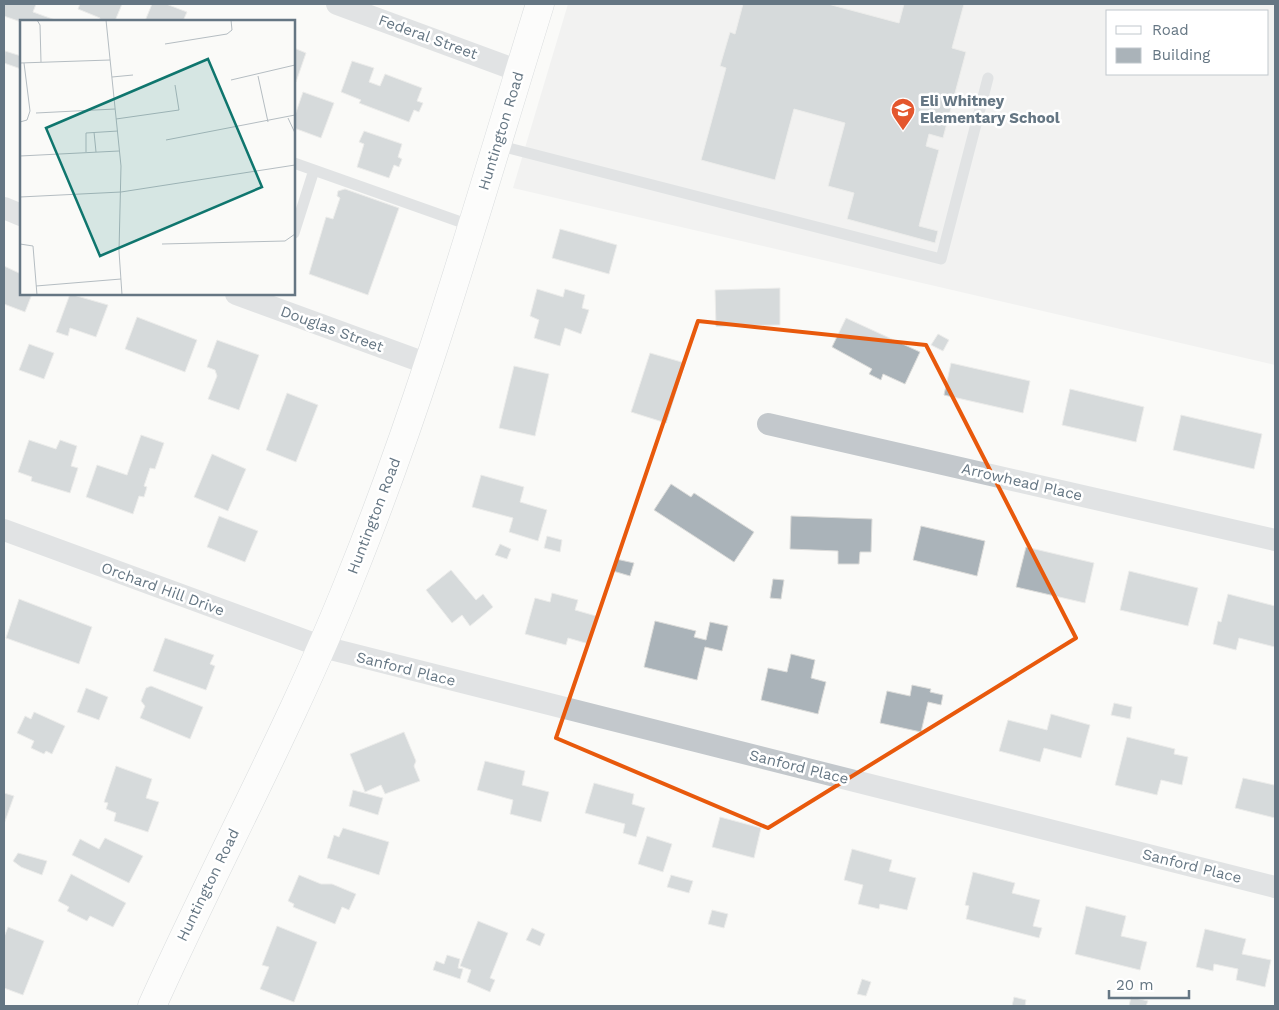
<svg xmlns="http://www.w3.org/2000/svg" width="1279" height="1010" viewBox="0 0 1279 1010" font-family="'Work Sans',sans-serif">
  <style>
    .built { fill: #e8e9e9; fill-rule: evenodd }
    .building { fill: #aab3b9; stroke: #dcdcda }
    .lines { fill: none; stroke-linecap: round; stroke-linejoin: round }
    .secondary-casing { stroke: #b3babf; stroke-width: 29 }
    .service { stroke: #c3c8cc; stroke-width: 11 }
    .minor { stroke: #c3c8cc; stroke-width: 22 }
    .secondary { stroke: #fff; stroke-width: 28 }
    .marked { fill: none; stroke: #e8590c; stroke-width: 4; stroke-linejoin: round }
    .labels { text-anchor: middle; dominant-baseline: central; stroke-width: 5; stroke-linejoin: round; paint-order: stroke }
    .street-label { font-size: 15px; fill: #657683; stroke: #fff }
    .poi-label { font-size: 15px; font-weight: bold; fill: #657683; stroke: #fff; text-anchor: start }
    .inset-road { fill: none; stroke: #b5bdc2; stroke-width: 1 }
    .view { fill: #0f766e; fill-opacity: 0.15; stroke: #0f766e; stroke-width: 2.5 }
    .inset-edge { fill: none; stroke: #657683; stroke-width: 2.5 }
  </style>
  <rect width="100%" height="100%" fill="#fafaf8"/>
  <path class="built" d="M568,4H1275V365L513,188ZM1108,11H1268V74H1108Z"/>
  <path class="building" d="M4,4H36L33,12L58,21L21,22L4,16Z
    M80,4H122L115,21H99L100,18L78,9Z
    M152,4H166L187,12L183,21H145Z
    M743,4H828L899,23L904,4H964L952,48L966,52L943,138L929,134L926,146L939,150L919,226L938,231L935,243L847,219L854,193L828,186L845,123L794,109L775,180L701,160L726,68L720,66L730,32L735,34Z
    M294,48L306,53L296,82L294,81Z
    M5,51L21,56V69L4,63Z
    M352,61L374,68L369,82L380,86L385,74L422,88L417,101L423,103L419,112L414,110L409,122L359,103L361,100L341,92Z
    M303,92L334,103L321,138L294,128V118Z
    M364,131L402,144L398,157L402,159L399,167L394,165L389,178L357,167L364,144L359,142Z
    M345,189L399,208L368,295L309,274L326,217L333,219L340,198L337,196L338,191Z
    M560,229L617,245L609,274L552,258Z
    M4,266L21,274V294H32L25,312L4,304Z
    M780,288V325L716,326L715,290Z
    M537,289L563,297L565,289L585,295L582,308L589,310L581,334L565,328L560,346L534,338L539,320L530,316Z
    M70,294L108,305L96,337L70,328L68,336L56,332Z
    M137,317L197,340L185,372L125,349Z
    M846,318L920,352L905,384L883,374L881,380L869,374L872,369L832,347Z
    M938,334L949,340L943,351L931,345Z
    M217,340L259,355L239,410L208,399L217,376L215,370L207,367Z
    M29,344L54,353L44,379L19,370Z
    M650,353L685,363L666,423L631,412Z
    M951,363L1030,381L1023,413L944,395Z
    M514,366L549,374L535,436L499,428Z
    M1070,389L1144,407L1136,442L1062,425Z
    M287,393L318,405L296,462L266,450Z
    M1181,415L1262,434L1254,469L1173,450Z
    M141,435L164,443L155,469L150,468L144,486L147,487L144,497L139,496L133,514L86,497L97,465L127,475Z
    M29,440L56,449L60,440L77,446L71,466L78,468L70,493L31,481L32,477L18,472Z
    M212,454L246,469L228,511L194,497Z
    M481,475L524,487L520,502L547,510L538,541L509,532L513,518L472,507Z
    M671,484L691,497L694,493L754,532L734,562L654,510Z
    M219,516L258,531L245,562L207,547Z
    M791,516L872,519L871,552H860L859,564H838V551L790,549Z
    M921,526L985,541L977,576L913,560Z
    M547,536L562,540L560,552L544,548Z
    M500,544L511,549L507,559L495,555Z
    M1026,547L1094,563L1085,603L1016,587Z
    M616,559L634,563L630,576L613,571Z
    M451,570L476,600L483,594L493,607L470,626L462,615L452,623L426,590Z
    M1129,571L1198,588L1188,626L1120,610Z
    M773,579L784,580L781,599L770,598Z
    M552,593L578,600L575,610L596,616L589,644L568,638L566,645L525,634L535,598L550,602Z
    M1228,594L1275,606V647L1239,638L1236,650L1213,644L1218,621L1221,622Z
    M19,599L92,627L79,664L6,638Z
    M655,621L696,631L694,637L706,640L710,622L728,626L722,651L705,647L697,680L644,667Z
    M165,638L214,655L210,664L215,666L206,690L153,671Z
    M791,654L815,660L811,678L826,682L818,714L761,700L768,668L787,672Z
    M912,685L931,689L930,692L943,695L941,705L928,702L921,732L880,723L887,691L910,696Z
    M151,686L203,707L190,739L140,718L145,706L141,701L146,688Z
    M86,688L108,697L99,720L77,712Z
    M1114,703L1132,707L1130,719L1111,715Z
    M34,712L65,726L52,754L46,751L44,754L31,748L34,741L17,733L25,716L31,719Z
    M1051,714L1090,725L1081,758L1044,748L1040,762L999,751L1008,720L1047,730Z
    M404,732L416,761L414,766L420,781L385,794L381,785L365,792L350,754Z
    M1127,737L1175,749L1174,754L1188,757L1182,785L1161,780L1157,795L1115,785Z
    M485,761L525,771L522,785L549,792L541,822L510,814L513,800L477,790Z
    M116,766L152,779L146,798L159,802L148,832L114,821L116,813L106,809L108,803L104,802Z
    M1243,778L1274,785L1275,782V818L1235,808Z
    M594,783L634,794L632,804L645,808L636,837L623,833L625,824L585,813Z
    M353,790L383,798L378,815L349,806Z
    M4,793L14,796L4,824Z
    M720,817L761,828L754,858L712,847Z
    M343,828L389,842L379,875L327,858L334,835L339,837Z
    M647,836L672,844L663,872L638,864Z
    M105,838L143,856L129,883L72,855L80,839L99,849Z
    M852,849L892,860L889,871L916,878L907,910L880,904L879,909L858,904L863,885L844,880Z
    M18,853L47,861L42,875L21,867L13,861Z
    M973,872L1015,883L1012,893L1040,900L1033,926L1042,928L1039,938L966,919L969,906L965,905Z
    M71,874L126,903L113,927L90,916L87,921L67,911L69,907L58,901Z
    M299,875L321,884H332L356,894L349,910L342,907L335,924L293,907L294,904L288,901Z
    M671,875L693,881L689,893L667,887Z
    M1086,906L1126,916L1121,936L1147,942L1140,970L1075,954Z
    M712,910L728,914L724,928L708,924Z
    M478,921L508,933L490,978L495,980L490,992L467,982L471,970L460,966Z
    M277,926L317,942L294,1002L260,989L269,967L262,965Z
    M8,927L44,941L23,995L4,988V937Z
    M532,928L545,934L540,946L526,940Z
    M1205,929L1246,939L1242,954L1271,960L1265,987L1236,980L1238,969L1214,964L1213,971L1196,967Z
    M447,955L460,959L458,968L463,969L460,979L433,970L436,961L444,964Z
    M862,979L871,982L866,996L857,994Z
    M1014,997L1026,1000L1025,1006H1012Z
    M1131,997L1148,1001L1146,1006H1129Z"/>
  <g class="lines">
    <defs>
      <path id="secondary" d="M152,1006C216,863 292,725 350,579C426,392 480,197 540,4"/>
    </defs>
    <use href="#secondary" class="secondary-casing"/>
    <path class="service" d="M497,145L941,259L988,78
      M294,163L472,226
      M294,233L314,170"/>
    <path class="minor" d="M337,4L519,71
      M4,208L21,215
      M236,294L428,364
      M768,424L1275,540
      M4,530L323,647L1275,887"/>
    <use href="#secondary" class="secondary"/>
  </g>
  <path d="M0 0H1279V1010H0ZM698,321L926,345L1076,638L768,828L556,738Z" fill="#fafaf8" fill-opacity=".55" fill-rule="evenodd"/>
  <path class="marked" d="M698,321L926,345L1076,638L768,828L556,738Z"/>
  <defs>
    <symbol id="school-pin" viewBox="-11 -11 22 30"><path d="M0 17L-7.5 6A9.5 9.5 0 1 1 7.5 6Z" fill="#e4572e" stroke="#fff"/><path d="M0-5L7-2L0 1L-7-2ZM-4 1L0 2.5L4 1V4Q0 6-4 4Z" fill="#fff"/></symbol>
  </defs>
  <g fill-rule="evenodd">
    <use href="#school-pin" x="889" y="96" width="28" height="38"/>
  </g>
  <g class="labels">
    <g class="street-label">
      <text transform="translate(428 37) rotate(20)">Federal Street</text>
      <text transform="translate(501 131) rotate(-73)">Huntington Road</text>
      <text transform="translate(332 329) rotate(20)">Douglas Street</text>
      <text transform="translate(1022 482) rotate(13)">Arrowhead Place</text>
      <text transform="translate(374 516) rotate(-69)">Huntington Road</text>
      <text transform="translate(163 589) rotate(20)">Orchard Hill Drive</text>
      <text transform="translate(406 669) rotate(14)">Sanford Place</text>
      <text transform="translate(799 767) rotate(14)">Sanford Place</text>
      <text transform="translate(1192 866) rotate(14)">Sanford Place</text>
      <text transform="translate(208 885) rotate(-64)">Huntington Road</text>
    </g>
    <g class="poi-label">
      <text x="920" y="101">Eli Whitney<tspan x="920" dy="17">Elementary School</tspan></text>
    </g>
  </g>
  <g transform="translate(20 20)">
    <rect width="275" height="275" fill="#fafaf8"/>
    <path class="inset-road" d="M17,0L20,5L21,42M86,0L101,146L99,231L102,275M145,24L207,14L212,10L211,0M0,43L90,40M238,56L248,102M92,57L113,55M211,60L275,45M16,93L95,89M268,98L275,113M96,99L159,90L155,65M0,102L7,100L10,91L4,43M74,112L76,132M146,120L275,95M66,132V113L98,111M0,136L99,131M0,177L101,172L275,145M0,224L13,226L17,275M142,224L265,221L275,214M16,266L101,259"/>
    <path class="view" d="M188,39L242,167L80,236L26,108Z"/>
    <rect width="275" height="275" class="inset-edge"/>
  </g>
  <rect width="1279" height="1010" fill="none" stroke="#657683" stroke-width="10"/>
  <rect x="1106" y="10" width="162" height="65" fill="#ffffff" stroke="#c1c8cd"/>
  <rect x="1116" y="26" width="25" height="8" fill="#ffffff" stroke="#c1c8cd"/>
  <text x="1152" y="35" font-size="15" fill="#657683">Road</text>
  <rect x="1116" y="48" width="25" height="15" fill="#aab3b9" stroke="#c1c8cd"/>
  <text x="1152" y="60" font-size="15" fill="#657683">Building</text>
  <path d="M1109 990v8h80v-8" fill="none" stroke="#657683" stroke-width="2.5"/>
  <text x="1116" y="990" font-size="15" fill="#657683" stroke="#ffffff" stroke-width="4" paint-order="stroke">20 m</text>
</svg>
